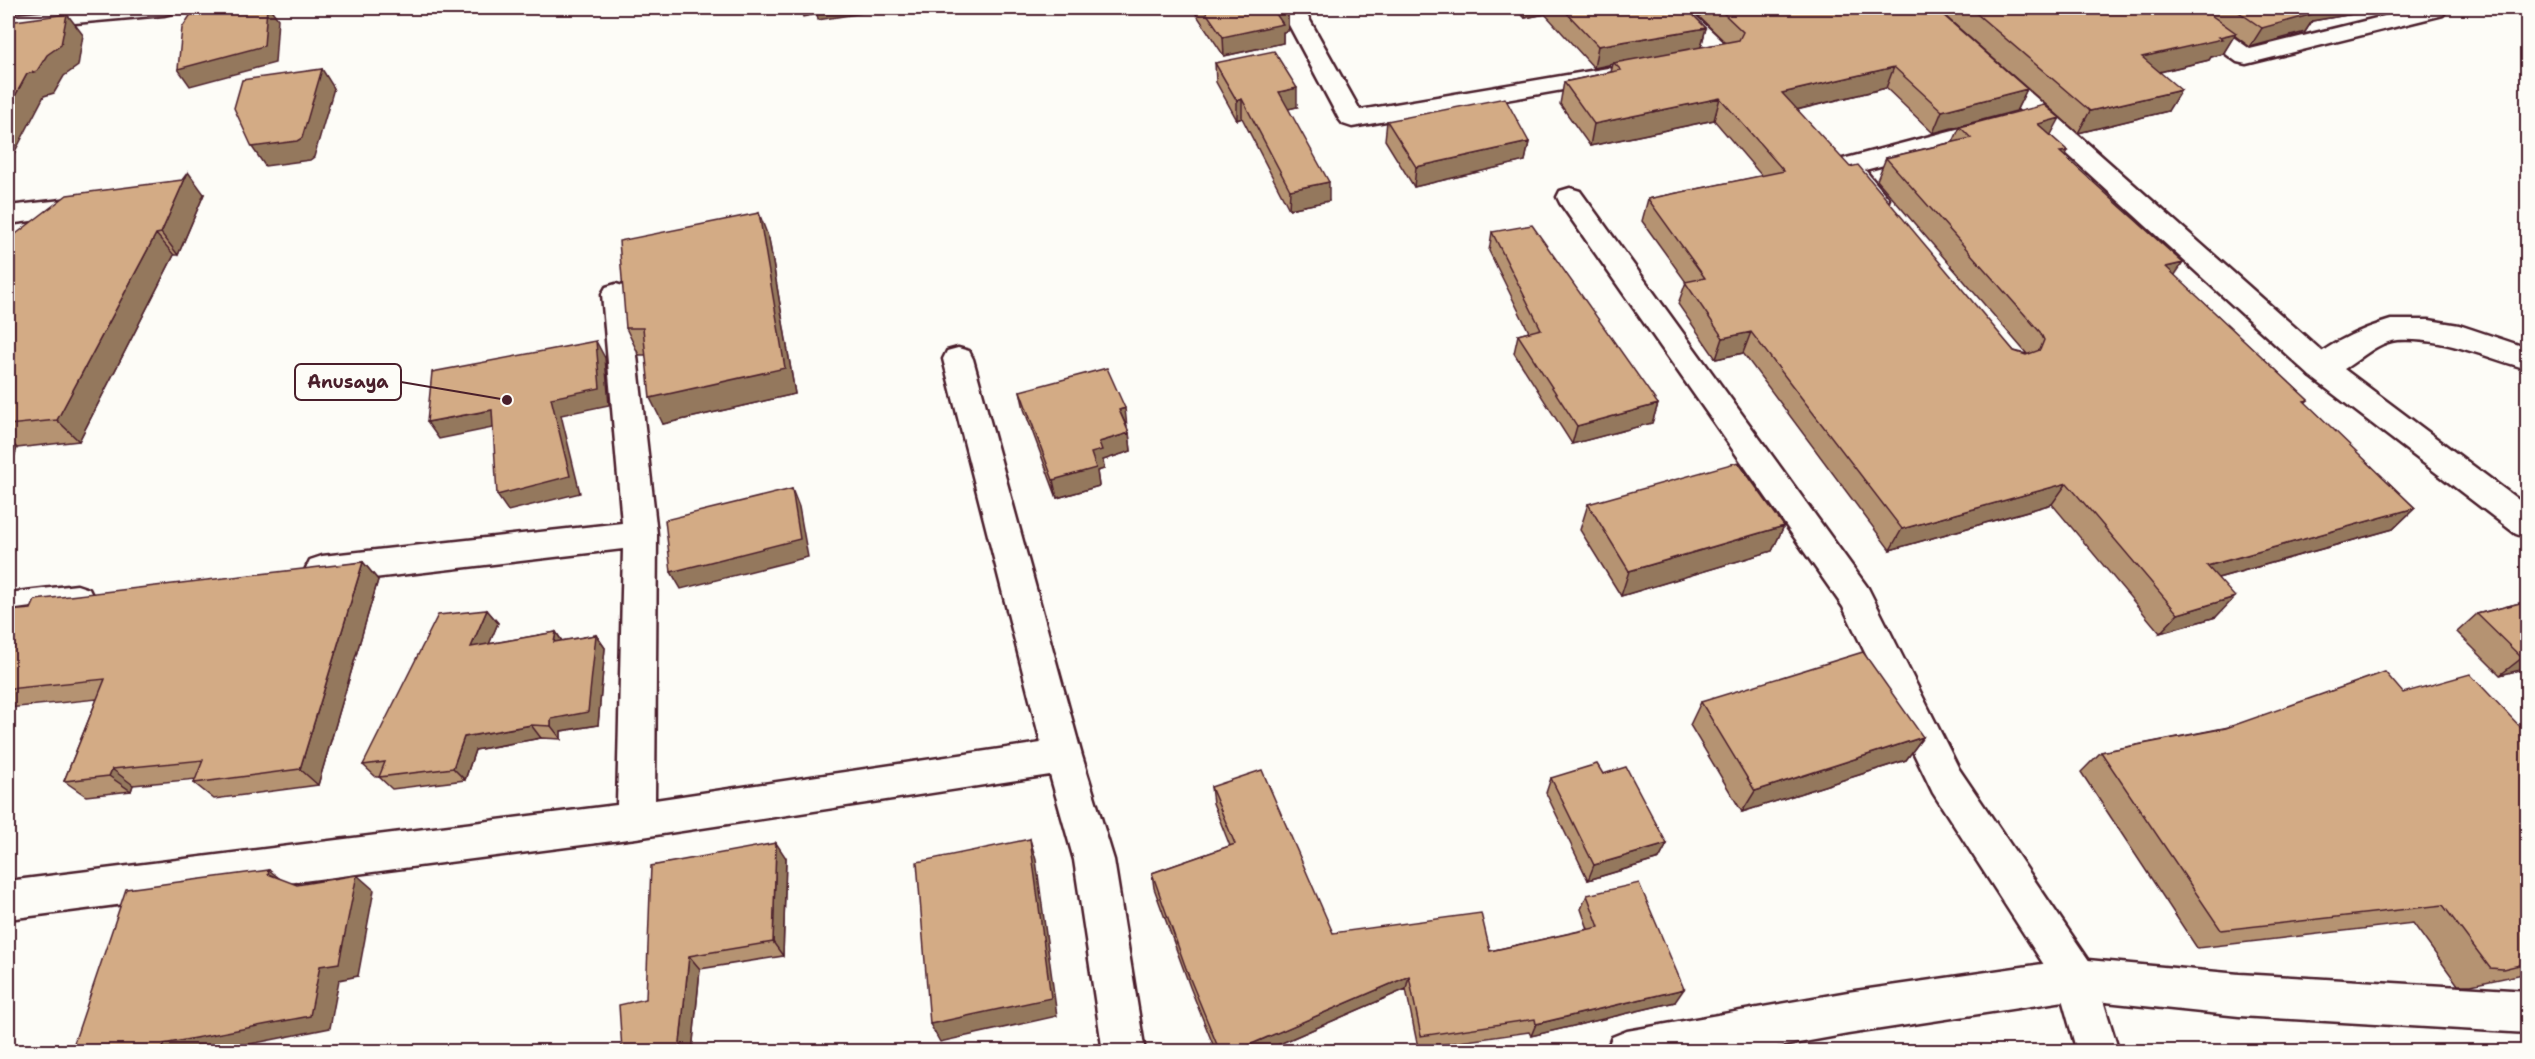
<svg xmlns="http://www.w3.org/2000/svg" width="2535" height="1059" viewBox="0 0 2535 1059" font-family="'Shantell Sans',sans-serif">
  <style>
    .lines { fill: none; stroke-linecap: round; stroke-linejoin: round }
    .street-casing { stroke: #4a1f2b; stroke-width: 5 }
    .secondary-casing { stroke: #4a1f2b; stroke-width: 5 }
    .street { fill: #fdfcf7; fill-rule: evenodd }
    .secondary { fill: #fdfcf7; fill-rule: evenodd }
    .wall { fill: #b59372; stroke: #4a1f2b; stroke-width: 1.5 }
    .shaded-wall { fill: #94785d; stroke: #4a1f2b; stroke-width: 1.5 }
    .building { fill: #d3ab85; stroke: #4a1f2b; stroke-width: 1.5 }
    .leader { fill: none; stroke: #4a1f2b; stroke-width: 2 }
    .callout-dot { fill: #4a1f2b; stroke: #fdfcf7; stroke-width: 2 }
    .callout { fill: #fdfcf7; stroke: #4a1f2b; stroke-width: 2 }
    .callout-label { font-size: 18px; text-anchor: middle; font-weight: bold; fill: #4a1f2b }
  </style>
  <rect width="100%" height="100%" fill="#fdfcf7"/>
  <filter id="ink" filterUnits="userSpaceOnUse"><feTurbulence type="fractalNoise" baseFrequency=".0167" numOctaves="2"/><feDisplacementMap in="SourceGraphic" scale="12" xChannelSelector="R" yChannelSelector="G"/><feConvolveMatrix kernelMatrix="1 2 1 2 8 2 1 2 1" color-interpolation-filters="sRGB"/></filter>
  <g filter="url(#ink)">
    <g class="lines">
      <defs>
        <path id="street" d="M91,8H176L172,13L164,15L8,29V15Z
          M1280,8H1303L1360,110L1608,68L1617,70L1620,75L1617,80L1608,82L1352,127L1343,124L1339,119Z
          M1663,8H1687L1732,50L1735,55L1732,60L1694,67L1685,65L1682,60L1685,55L1705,51Z
          M2165,8H2192L2250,49L2417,8H2445L2447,10L2443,15L2246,64L2237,62L2169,13Z
          M1999,118L2008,120L2012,126L2008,132L1865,170L1889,199L1886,205L1876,208L1866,205L1835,166L1839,160Z
          M1570,188L1580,191L1868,588L1959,769L2092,965L2119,1052H2077L2059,988L1933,793L1843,607L1560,203L1557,197L1560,191Z
          M89,197L99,200L103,206L99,212L8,224V206Z
          M616,284L626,287L630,294L657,534L655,800L1041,743L943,359L947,351L958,348L969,351L973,359L1082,756L1114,860L1145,1052H1103L1074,860L1050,775L636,838L8,919V881L617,805L623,549L322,584L310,580L305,570L310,560L322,556L622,523L602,294L606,287Z
          M2391,320H2429L2459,325L2528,348V369C2484,357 2444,337 2397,340C2366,343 2342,385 2310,376L2306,368C2319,346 2367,327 2391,320Z
          M77,585L89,589L94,599L89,609L77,613L8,621V593Z"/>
        <path id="secondary" d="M1989,62L1998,64L2332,360L2528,507V538L2516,534L2310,376L1980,74L1977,69L1980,64Z
          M2077,959L2239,974L2528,991V1033L2239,1016L2077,999L1848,1034L1749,1052H1606L1612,1037L1627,1031L1848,992Z"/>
      </defs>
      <use href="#street" class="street-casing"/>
      <use href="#secondary" class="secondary-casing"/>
      <use href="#street" class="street"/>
      <use href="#secondary" class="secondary"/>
    </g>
    <path class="wall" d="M1192,8H1284L1288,12V31L1283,32V43L1224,56Z
      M1514,8H1686L1706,28L1701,47L1726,43L1690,8H1935L2027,89L2016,111L1933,133L1886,88L1797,110L2014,351L2027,354L1877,180L1886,158L1953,142L1960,127L2051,135L2065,157L2175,276L2308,400L2305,403L2415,508L2393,529L2218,578L2216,617L2160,633L2052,504L1890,550L1743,353L1716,359L1678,304L1686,282L1642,221L1648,199L1762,176L1714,120L1590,146L1560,104L1564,82L1611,72L1613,64L1594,68L1545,14L1525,18Z
      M1936,8H2388L2312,21L2305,32L2250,47L2234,35L2223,54L2211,57L2209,60L2160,72L2168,111L2078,133Z
      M1215,63L1297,107L1288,109L1329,201L1289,209L1242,118L1237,120L1216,82Z
      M1387,121L1529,142L1525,161L1414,187L1385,140Z
      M204,194L178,255H174L79,441L17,448L8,475V240Z
      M1492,232L1658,404L1652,423L1572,444L1514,353L1518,335L1529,332L1489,251Z
      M769,239L795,394L663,424L646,355H639L626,328Z
      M1020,391L1127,427L1129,433L1131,451L1103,460L1104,469L1097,471L1099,486L1057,498L1024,409Z
      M1588,504L1784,526L1772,551L1621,596L1580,530Z
      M363,562L378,580L318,785L214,799L194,783L196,779L133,785L131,791L86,796L64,781L97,699L8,708V611Z
      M2528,601V668L2500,675L2457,632L2477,614Z
      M487,610L498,623L489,644L556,632L562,641L596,635L605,648L598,725L561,731V739L541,738L475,750L465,780L392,789L379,777H376L363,765Z
      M2403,693L2528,735V973L2471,985H2458L2413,923L2197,948L2081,772L2101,752Z
      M1701,702L1923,737L1906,760L1742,812L1690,725Z
      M1603,774L1667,844L1659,859L1588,880L1546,793L1551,778Z
      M1211,787L1333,933L1490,951L1588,929L1581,909L1587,895L1675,1002L1531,1036L1529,1032L1418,1048L1406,989L1261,1052H1216L1190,987L1154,888L1152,873L1230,846L1213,803Z
      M786,858L783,956L700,969L692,1052H623L622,1050L646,999Z"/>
    <path class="shaded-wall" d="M267,8H270L278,19L275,63L190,86L178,69Z
      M800,8H870L871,12L818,20L817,14L803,17Z
      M1526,8H1546L1545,14L1525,18Z
      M2305,8H2388L2312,21L2305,32L2250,47L2262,28Z
      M1288,12V31L1283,32V43L1224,56L1223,37L1276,14Z
      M67,14L83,35L78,66L64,76L54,93L44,96L8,165V109L27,74Z
      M1706,28L1700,50L1614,63L1613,64L1594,68L1598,46Z
      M2236,33L2223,54L2211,57L2209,60L2130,79L2142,57Z
      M1894,67L1886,88L1775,115L1782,93Z
      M322,69L334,88L314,157L310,160L265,166L252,147Z
      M1297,88V107L1279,111V92Z
      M2027,89L2016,111L1933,133L1942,111Z
      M2181,90L2168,111L2078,133L2090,111Z
      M1720,98L1714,120L1590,146L1594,124Z
      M1242,99V118L1237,120V101Z
      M2060,118L2048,140L2038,124Z
      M1529,142L1525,161L1414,187L1416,167Z
      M2068,151L2056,172L2060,152Z
      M188,172L204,194L178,255L161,233Z
      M1329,182V201L1289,209L1290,190Z
      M759,213L769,239L795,394L663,424L650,398Z
      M156,234L174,255L79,441L57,420Z
      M2183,263L2168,285L2166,267Z
      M1751,332L1743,353L1716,359L1723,338Z
      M596,341L605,358L609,405L561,415L580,493L508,511L497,495L551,398Z
      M1658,404L1652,423L1572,444L1577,426Z
      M1125,408L1127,427L1119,410Z
      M492,410L502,426L439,439L427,422Z
      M1129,433L1131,451L1103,460L1104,469L1097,471L1099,486L1057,498L1053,480L1099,442Z
      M8,439L17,448L8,475Z
      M2067,483L2052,504L1890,550L1902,529Z
      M792,489L799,507L808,557L681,589L671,572Z
      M2415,508L2393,529L2189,586L2207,566Z
      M1784,526L1772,551L1621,596L1629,571Z
      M363,562L378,580L318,785L300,769Z
      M2235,597L2216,617L2160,633L2178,614Z
      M487,610L498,623L482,661L471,647Z
      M556,632L565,646L554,642Z
      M596,635L605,648L598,725L561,731V739L551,726V719Z
      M2528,656V668L2500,675L2522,658Z
      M531,725L541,738L475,750L465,780L453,768L464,737Z
      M1923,737L1906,760L1742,812L1755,791Z
      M112,769L133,785L131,791L109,776Z
      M1030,839L1036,860L1057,1016L940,1042L930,1024Z
      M776,843L786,858L783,956L773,942Z
      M1667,844L1659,859L1588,880L1594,865Z
      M269,870L288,885L268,874Z
      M357,875L374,890L358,976L339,980L330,1028L211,1052H162L164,1044L320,966Z
      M689,956L700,969L692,1052H679Z
      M1409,976L1406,989L1261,1052H1233Z
      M1684,989L1675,1002L1531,1036L1536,1024Z"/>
    <path class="building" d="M195,8H267L264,46L178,69L182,28Z
      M1203,8H1284L1288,12L1276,14L1283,24L1223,37Z
      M1562,8H1686L1706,28L1598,46Z
      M1718,8H1935L2027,89L1942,111L1894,67L1782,93L1850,167L1858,165L2014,351L2026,355L2040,350L2044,340L2040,332L1886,158L1971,138L1960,127L2044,105L2060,118L2038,124L2068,151L2060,152L2183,263L2166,267L2308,400L2304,401L2415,508L2207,566L2235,597L2178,614L2067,483L1902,529L1751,332L1723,338L1685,282L1705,278L1648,199L1784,171L1720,98L1594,124L1564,82L1621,70L1614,63L1739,40L1743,32Z
      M1970,8H2201L2236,33L2219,37L2222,39L2142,57L2181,90L2090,111Z
      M2233,8H2309L2317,13L2262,28Z
      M67,14L61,45L47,55L37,71L27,74L8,109V22Z
      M1274,51L1297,88L1279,92L1329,182L1290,190L1242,99L1237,101L1215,63Z
      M322,69L302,138L297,141L252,147L234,108L242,80Z
      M1505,98L1529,142L1416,167L1387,121Z
      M188,172L161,233L156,234L57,420L8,425V240L67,195L182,180Z
      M759,213L785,368L650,398L643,328H626L619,241Z
      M1532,225L1658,404L1577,426L1518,335L1541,329L1492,232Z
      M596,341L600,388L551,398L570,476L497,495L492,410L427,422L432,372Z
      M1107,368L1125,408L1119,410L1129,433L1099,442L1102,450L1091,453L1096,468L1053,480L1020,391Z
      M1738,462L1784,526L1629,571L1588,504Z
      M792,489L800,539L671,572L665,520Z
      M363,562L300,769L194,783L203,760L112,769L109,776L64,781L105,679L8,689V611L31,609L35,600Z
      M2528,601V656L2522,658L2477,614Z
      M487,610L471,647L556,632L554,642L596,635L588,712L551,719V726L531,725L464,737L453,768L379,777L385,762L363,765L438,615Z
      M1863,652L1923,737L1755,791L1701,702Z
      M2385,672L2403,693L2470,674L2528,735V963L2503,969L2490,968L2443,905L2221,930L2101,752L2226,728Z
      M1597,764L1603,774L1626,767L1667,844L1594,865L1551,778Z
      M1262,770L1333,933L1481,913L1490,951L1599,927L1587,895L1639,883L1684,989L1536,1024L1535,1019L1421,1036L1409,976L1233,1052H1220L1188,974L1152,873L1235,844L1211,787Z
      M1030,839L1051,998L930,1024L917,862Z
      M776,843L773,942L689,956L679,1052H640L622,1050L619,1005L646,999L651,866Z
      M269,870L268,874L297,885L357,875L339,963L320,966L310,1016L164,1044L162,1052H71L126,889Z"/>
  </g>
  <path class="leader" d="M507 400L401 382"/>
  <circle class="callout-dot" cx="507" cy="400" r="6"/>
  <rect class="callout" x="295" y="364" width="106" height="36" rx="6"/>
  <g class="callout-label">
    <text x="348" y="388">Anusaya</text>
  </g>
  <rect width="2535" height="1059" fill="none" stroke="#fdfcf7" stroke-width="30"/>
  <rect x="15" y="15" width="2505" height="1029" fill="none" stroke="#4a1f2b" stroke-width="2" filter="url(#ink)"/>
</svg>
